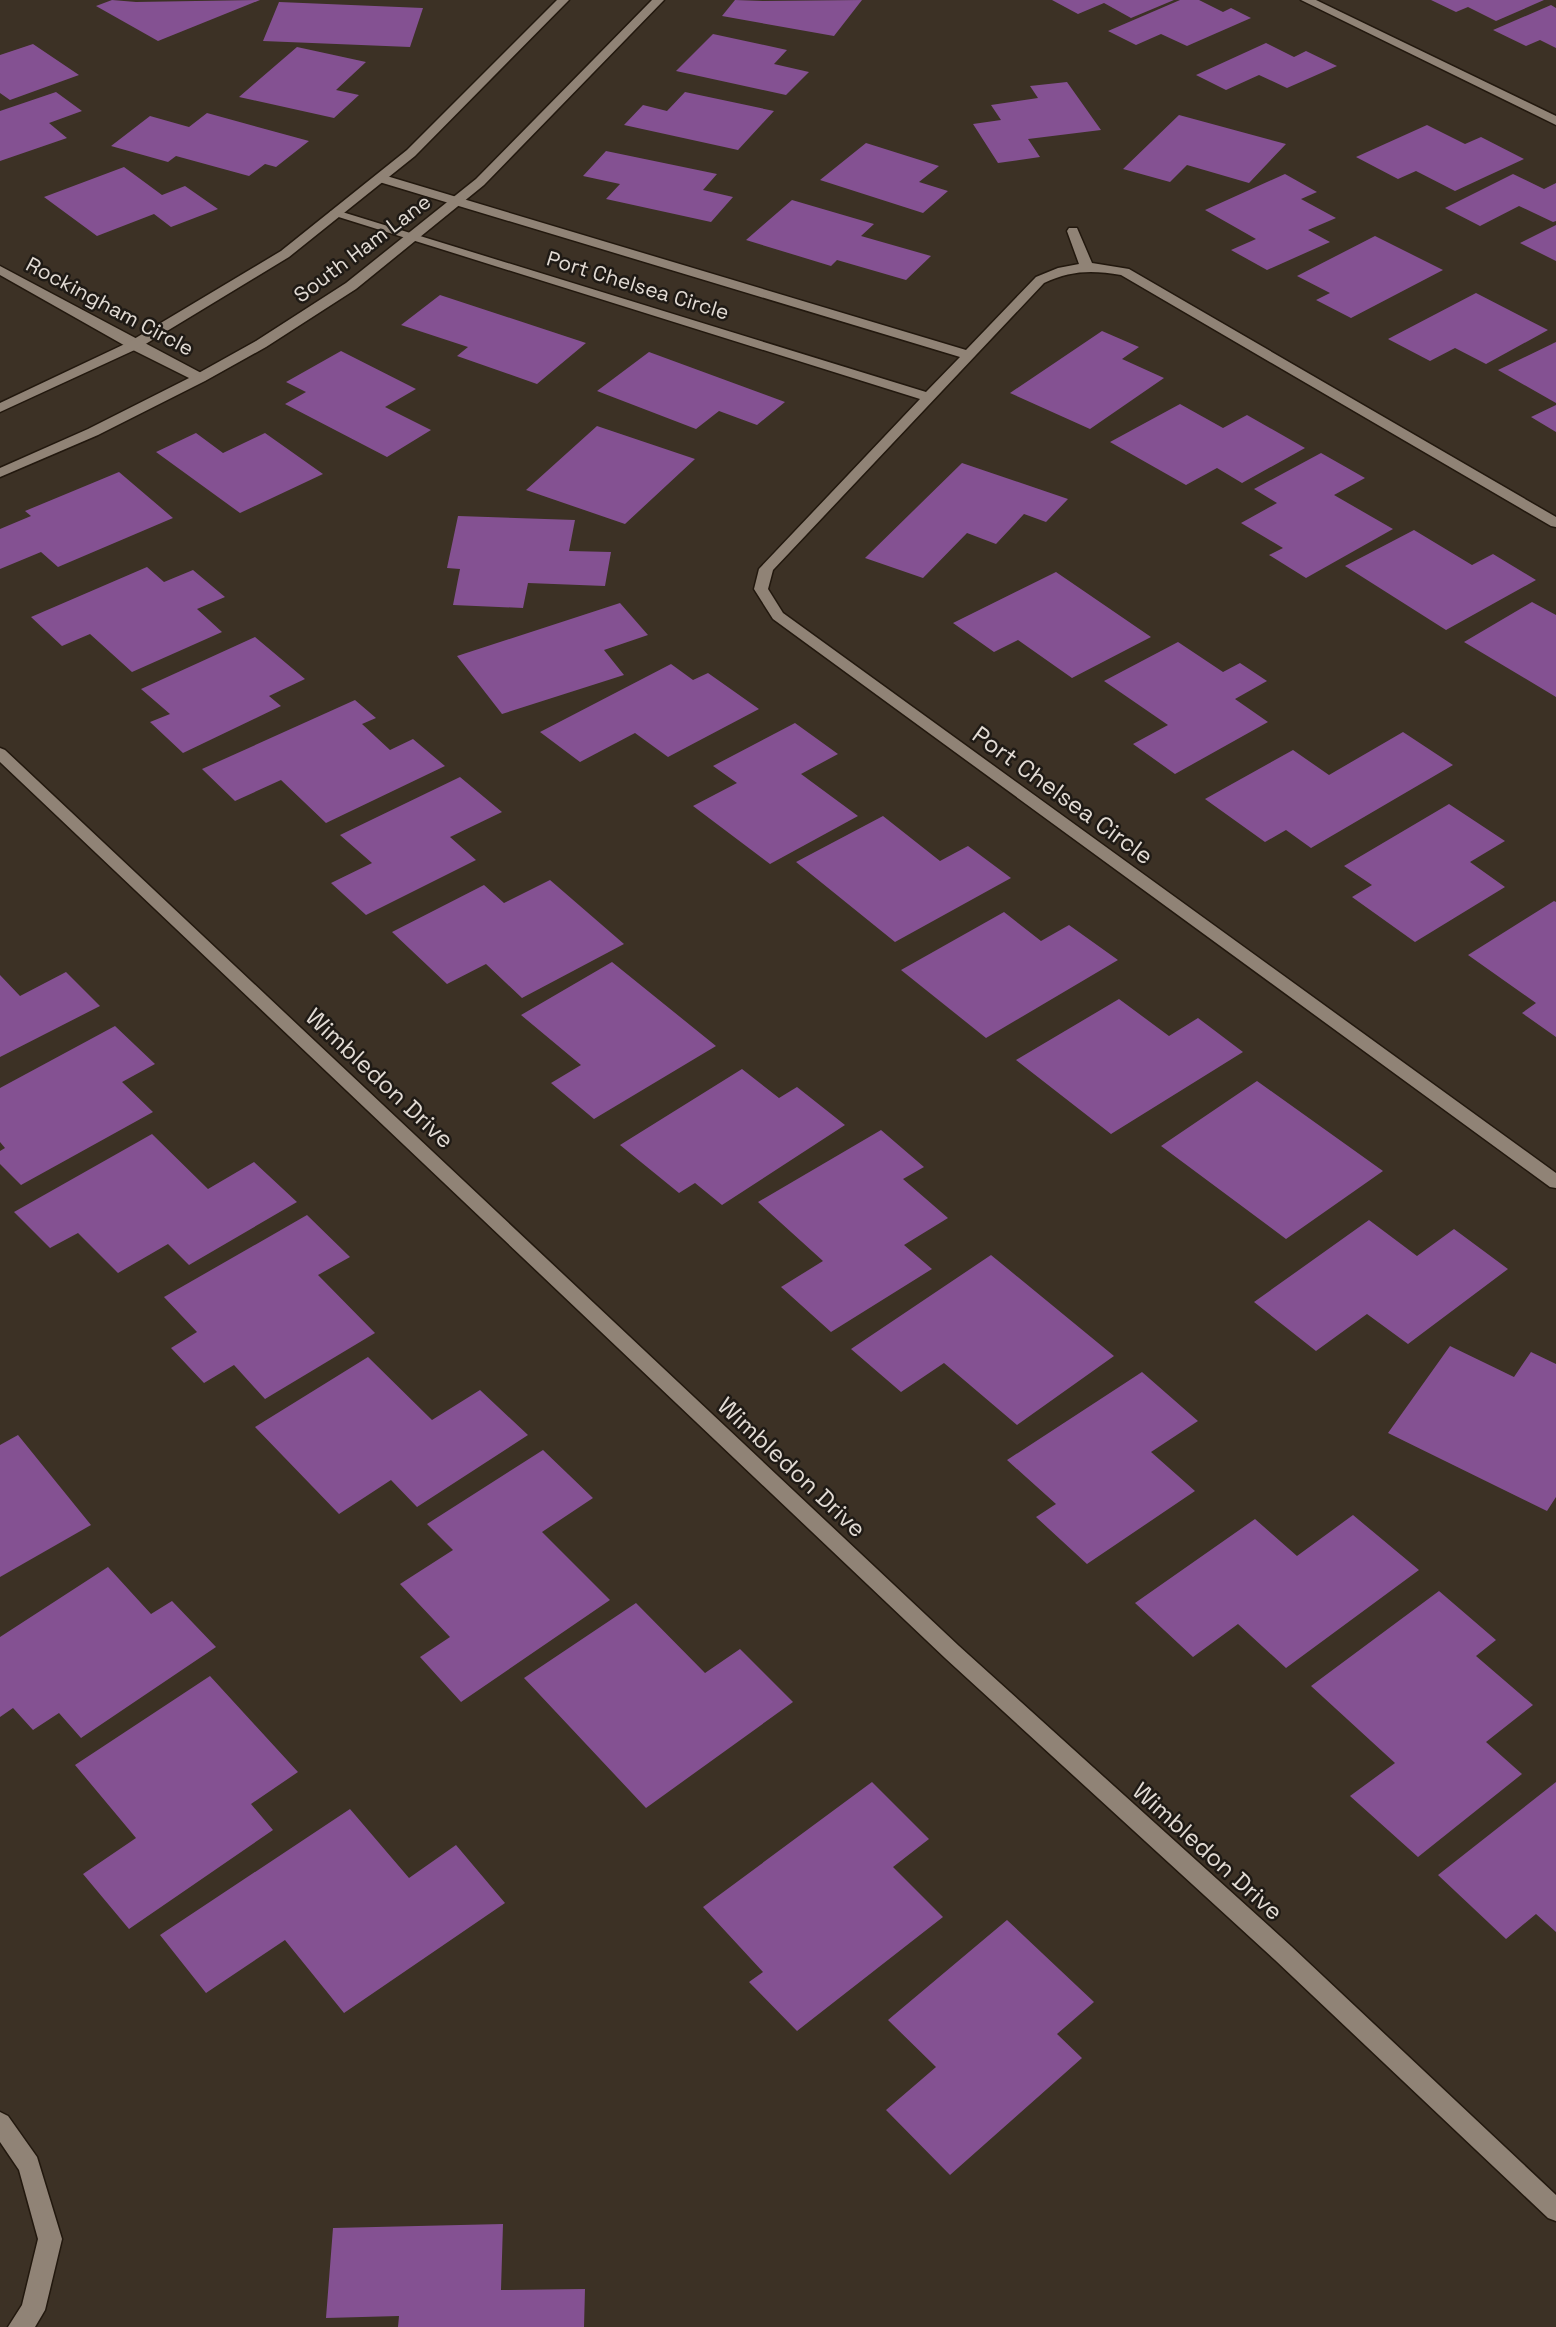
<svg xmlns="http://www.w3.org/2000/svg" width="1556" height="2327" viewBox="0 0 1556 2327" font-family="'Space Grotesk',sans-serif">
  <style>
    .building { fill: #845192 }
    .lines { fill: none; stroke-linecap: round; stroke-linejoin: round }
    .street-casing { stroke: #22180e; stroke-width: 3 }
    .secondary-casing { stroke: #22180e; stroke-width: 3 }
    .street { fill: #908376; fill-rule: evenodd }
    .secondary { fill: #908376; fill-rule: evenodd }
    .labels { text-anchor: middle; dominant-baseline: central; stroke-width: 5; stroke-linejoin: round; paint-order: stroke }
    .far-street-label { font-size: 21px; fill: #e2dbd4; stroke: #1f1a15 }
    .street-label { font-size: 24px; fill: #e2dbd4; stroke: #1f1a15 }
  </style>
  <rect width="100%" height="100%" fill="#3c3125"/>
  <path class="building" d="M112,0L136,2L260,0L158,41L96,6Z
    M735,0L763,1L862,0L834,36L722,16Z
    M1052,0H1174L1131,18L1104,3L1078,14Z
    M1180,0H1199L1223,12L1231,8L1251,18L1187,46L1161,34L1136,45L1108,31Z
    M1431,0H1544L1496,21L1468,7L1456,12Z
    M279,2L423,8L410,47L263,41Z
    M1551,5L1556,8V48L1540,40L1526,46L1493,30Z
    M713,34L787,50L774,64L809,72L786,95L676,71Z
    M1266,43L1294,57L1306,51L1337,66L1287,88L1259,75L1226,90L1196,75Z
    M33,44L79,75L10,100L0,93V55Z
    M297,47L366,62L336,90L359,95L334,118L239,97Z
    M1067,82L1101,130L1028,139L1040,157L998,163L973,124L1001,120L991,105L1038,98L1030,86Z
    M56,92L82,111L49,123L67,138L0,161V111Z
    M685,92L774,111L738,150L624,125L643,105L667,111Z
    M207,113L309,141L276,167L265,164L249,176L176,156L168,162L111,146L150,116L189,127Z
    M1179,115L1286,144L1249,183L1187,165L1170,182L1123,169Z
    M1427,125L1465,144L1481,137L1524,159L1455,191L1416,171L1398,179L1356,157Z
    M866,143L939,166L919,182L948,191L923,213L820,180Z
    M606,151L717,174L703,190L733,197L711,222L606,199L620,184L583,176Z
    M124,167L162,195L185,186L218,209L171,227L154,214L97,236L44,197Z
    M1285,174L1317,192L1301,199L1336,218L1308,230L1330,242L1267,270L1231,250L1256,239L1205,210Z
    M1513,174L1544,189L1556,183V221L1553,222L1519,206L1480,226L1445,208Z
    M792,200L874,224L861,236L931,256L906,280L837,260L831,266L746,240Z
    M1556,225V261L1520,243Z
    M1375,236L1443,270L1351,318L1316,300L1330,293L1297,276Z
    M1476,293L1548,330L1486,364L1455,348L1430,361L1388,339Z
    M440,295L586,343L537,384L457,356L468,347L401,325Z
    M1102,331L1139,347L1122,359L1164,378L1090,429L1010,393Z
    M1556,342V403L1498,370Z
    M341,351L416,389L385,407L431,430L387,457L285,404L306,392L286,382Z
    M649,352L785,402L757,425L719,411L696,429L597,391Z
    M1180,404L1223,428L1247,415L1305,448L1242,483L1217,468L1186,485L1110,442Z
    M1556,405V432L1531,417Z
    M597,426L695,459L625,524L526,490Z
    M196,433L223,453L265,433L323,474L240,513L156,452Z
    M1321,453L1365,478L1334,495L1393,529L1306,578L1269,555L1283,548L1241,523L1277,503L1254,489Z
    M962,463L1068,499L1046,522L1024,514L996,544L967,533L923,578L865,558Z
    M119,472L173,518L58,567L41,552L0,569V529L31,516L25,511Z
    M458,516L575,520L569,551L611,552L605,586L528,583L523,608L453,605L460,569L447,568Z
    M1414,530L1472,565L1493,554L1536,580L1446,630L1345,566Z
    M147,567L164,582L193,570L225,597L197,609L222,632L132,672L90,634L62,646L31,617Z
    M1056,572L1151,637L1072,678L1018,640L994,652L953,623Z
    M1532,602L1556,615V697L1464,642Z
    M620,603L648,635L604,650L624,675L502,714L457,656Z
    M255,637L305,679L269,696L281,706L183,753L150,722L170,714L141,689Z
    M1178,642L1223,672L1240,663L1267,681L1235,699L1268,722L1175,774L1133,744L1168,725L1104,681Z
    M671,664L693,680L708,673L759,709L668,757L635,733L580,762L540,732Z
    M355,700L376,718L362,724L390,750L413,739L445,766L326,823L281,780L235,801L202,769Z
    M795,723L838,754L801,774L858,816L770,864L693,806L737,783L713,766Z
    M1403,732L1453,765L1311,848L1286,830L1265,842L1205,799L1293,750L1329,775Z
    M460,777L502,812L450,837L476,860L366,915L331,883L372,863L340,835Z
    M1449,804L1505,841L1470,862L1505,887L1415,942L1352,897L1372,885L1344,866Z
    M883,816L940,861L968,846L1011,878L895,942L796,862Z
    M550,880L624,944L522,998L486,964L447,984L392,932L484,885L504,903Z
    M1554,901L1556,902V1037L1522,1013L1536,1003L1468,955Z
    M1004,912L1041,941L1069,925L1118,960L986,1038L901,970Z
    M612,962L716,1046L594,1119L551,1083L581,1065L521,1015Z
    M66,972L100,1006L0,1057V975L20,996Z
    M1119,999L1169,1036L1198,1018L1243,1052L1111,1134L1016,1060Z
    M115,1026L155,1064L122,1082L153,1112L21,1185L0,1164V1151L5,1148L0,1142V1088Z
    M742,1069L779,1098L797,1087L845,1125L722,1205L695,1183L679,1193L620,1145Z
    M1257,1081L1383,1171L1286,1239L1161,1146Z
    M881,1130L924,1167L903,1179L948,1218L904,1245L932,1269L831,1332L781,1287L823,1261L758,1202Z
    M152,1134L208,1189L254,1162L297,1202L189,1265L168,1244L118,1273L78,1233L50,1248L14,1212Z
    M307,1215L350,1257L318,1275L375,1333L265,1399L234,1365L204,1383L171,1348L197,1332L164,1297Z
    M1369,1220L1417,1256L1454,1229L1508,1269L1408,1344L1367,1314L1316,1351L1254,1302Z
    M991,1255L1114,1356L1017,1425L944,1363L901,1392L851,1349Z
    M1450,1346L1514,1377L1531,1352L1556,1364V1497L1547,1511L1388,1433Z
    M368,1357L432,1420L480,1390L528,1435L417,1507L391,1480L339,1514L255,1427Z
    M1142,1372L1198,1421L1151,1452L1195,1491L1087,1564L1036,1517L1056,1504L1007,1460Z
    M18,1435L91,1525L0,1577V1445Z
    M543,1450L593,1498L542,1532L610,1600L461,1702L420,1657L450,1637L400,1584L453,1550L427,1524Z
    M1353,1515L1419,1570L1286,1668L1238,1624L1193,1657L1135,1603L1255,1519L1297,1556Z
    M108,1567L151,1614L172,1601L216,1647L81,1738L59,1713L33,1730L13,1708L0,1717V1637Z
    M1439,1591L1496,1640L1476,1656L1533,1705L1486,1742L1522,1774L1418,1857L1350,1796L1395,1763L1311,1686Z
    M636,1603L705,1673L740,1649L793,1702L646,1808L524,1678Z
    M210,1676L298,1772L251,1804L273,1830L129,1929L83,1874L136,1838L75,1765Z
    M872,1782L929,1839L893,1867L943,1917L797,2031L749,1982L763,1972L703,1907Z
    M1556,1782V1932L1536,1914L1506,1939L1438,1875Z
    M350,1809L409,1878L456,1845L505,1903L344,2013L285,1940L206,1993L160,1935Z
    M1007,1920L1094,2002L1057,2034L1082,2058L950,2175L886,2110L936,2067L888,2020Z
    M503,2224L501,2290L585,2289L584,2327H398L399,2316L326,2318L333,2228Z"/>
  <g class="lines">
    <defs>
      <path id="street" d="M1301,0H1316L1556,116V125Z
        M380,174L966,350L1036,277L1058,268L1079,264L1067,231L1069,228H1077L1092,263L1129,269L1556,517V527L1551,526L1121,275C1093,270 1071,270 1044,283L773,570L768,589L783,613L1556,1173V1188L1550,1187L773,619L754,589L759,569L920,399L329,214L331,211H339L926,392L960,357L376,181L374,178Z
        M0,266L205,375L207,378L200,382L195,381L129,348L0,275Z
        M0,748L5,750L959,1646L1291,1946L1556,2195V2221L1548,2218L1275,1960L945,1658L0,762Z
        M0,2112L8,2116L37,2157L62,2239L45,2310L35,2327H8L22,2305L38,2239L19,2170L0,2142Z"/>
      <path id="secondary" d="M557,0H569L415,156L289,257L139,348L0,412V403L129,342L281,251L407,150Z
        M652,0H664L484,185L356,289L266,347L205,381L98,435L0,477V468L88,429L195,375L256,341L346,283L476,179Z"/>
    </defs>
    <use href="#street" class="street-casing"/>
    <use href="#secondary" class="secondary-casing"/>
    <use href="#street" class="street"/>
    <use href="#secondary" class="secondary"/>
  </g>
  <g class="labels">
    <g class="far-street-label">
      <text transform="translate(362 248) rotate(-37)">South Ham Lane</text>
      <text transform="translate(638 285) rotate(17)">Port Chelsea Circle</text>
      <text transform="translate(110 306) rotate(28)">Rockingham Circle</text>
    </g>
    <g class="street-label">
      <text transform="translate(1063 795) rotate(36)">Port Chelsea Circle</text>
      <text transform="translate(380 1078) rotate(43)">Wimbledon Drive</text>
      <text transform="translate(792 1467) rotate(43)">Wimbledon Drive</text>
      <text transform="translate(1208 1851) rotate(42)">Wimbledon Drive</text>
    </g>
  </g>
</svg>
